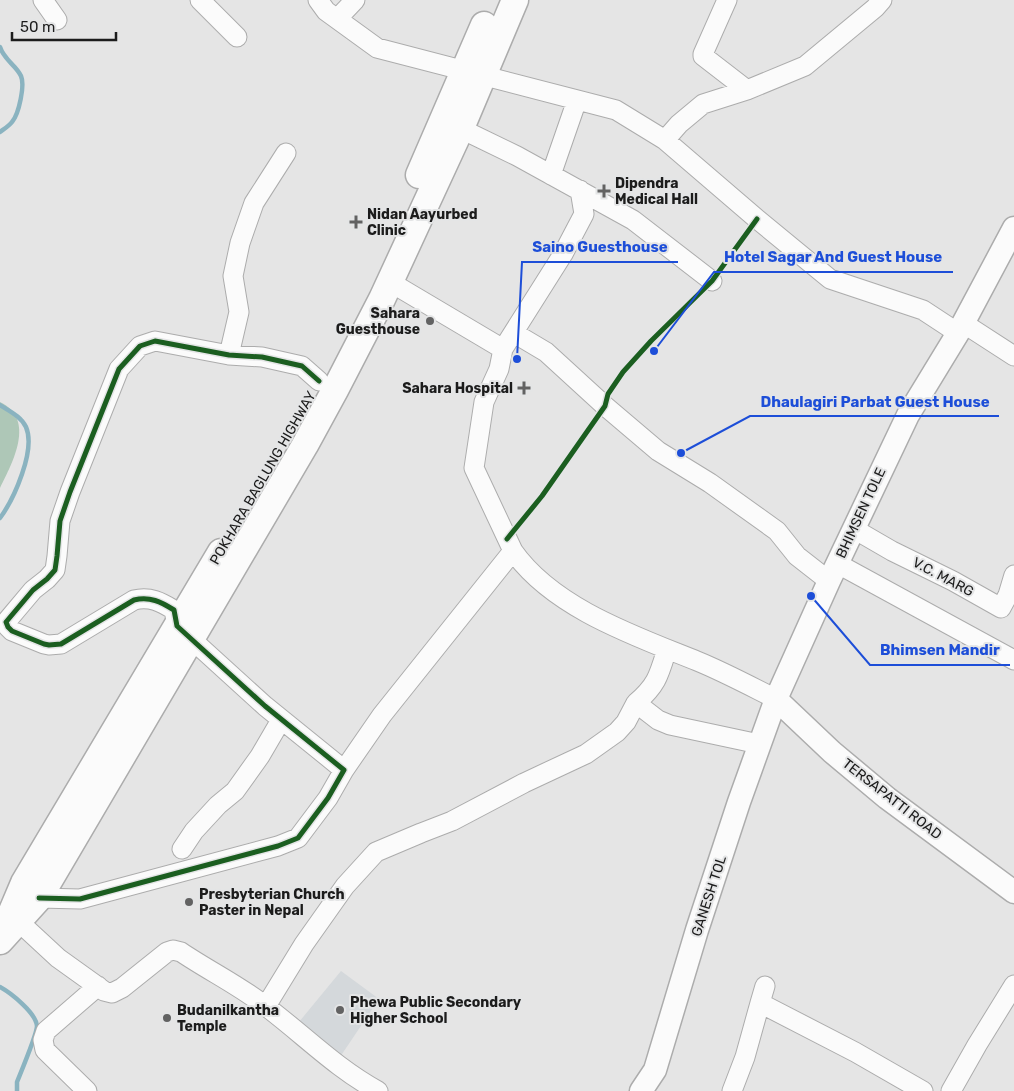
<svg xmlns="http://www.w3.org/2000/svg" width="1014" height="1091" viewBox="0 0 1014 1091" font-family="Rubik,sans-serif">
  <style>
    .built { fill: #d4d8db }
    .forest { fill: #aec7b7 }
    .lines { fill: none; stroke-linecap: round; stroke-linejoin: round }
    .stream { stroke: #8ab3c0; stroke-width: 4.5 }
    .minor-casing { stroke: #acacac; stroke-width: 21 }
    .major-casing { stroke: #acacac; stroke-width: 25 }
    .highway-casing { stroke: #acacac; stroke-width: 29 }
    .minor { stroke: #fbfbfb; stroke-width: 19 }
    .major { stroke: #fbfbfb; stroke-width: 22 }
    .highway { stroke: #fbfbfb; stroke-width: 26 }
    .cycleway-casing { stroke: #e4e5e6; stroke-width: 8 }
    .cycleway { stroke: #1b5e20; stroke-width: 5 }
    .poi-dot { fill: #626262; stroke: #e4e5e6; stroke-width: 2 }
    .labels { text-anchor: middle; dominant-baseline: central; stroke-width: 4; stroke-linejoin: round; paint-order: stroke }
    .poi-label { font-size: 14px; font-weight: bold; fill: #1c1c1c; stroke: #e4e5e6; text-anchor: start }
    .street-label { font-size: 14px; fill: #1c1c1c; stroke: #e4e5e6 }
    .leader { fill: none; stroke: #1d4ed8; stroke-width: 2 }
    .callout-dot { fill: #1d4ed8; stroke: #e4e5e6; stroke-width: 2 }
    .callout-label { font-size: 15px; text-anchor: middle; font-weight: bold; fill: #1d4ed8; stroke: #e4e5e6; stroke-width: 4; stroke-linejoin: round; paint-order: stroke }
  </style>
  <rect width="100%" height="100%" fill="#e5e5e5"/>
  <path class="built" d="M341,971L379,999L340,1057L299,1022Z"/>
  <path class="forest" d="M0,402C36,419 13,462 0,488Z"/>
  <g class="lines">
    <path class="stream" d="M0,47C4,60 16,65 21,76C25,85 19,114 12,122C9,126 4,129 0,132
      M0,405C9,411 21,416 26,427C36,450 14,499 0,518
      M0,987C11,993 36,1013 37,1026C37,1034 21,1072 17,1082V1091"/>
    <defs>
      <path id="minor" d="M43,0L57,20
        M200,0L237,37
        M318,0L326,11L377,48L616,110L665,140L757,219L830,279L923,310L958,333
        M727,0L703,54V56L747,90
        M337,19L355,0
        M451,124L517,156L633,220L712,281
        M665,140L679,124L703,104L747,90L805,66L875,8L882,0
        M551,175L577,100
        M580,190L584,214L563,254L503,349L499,369L484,402L474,468L513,551C553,608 635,636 697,661C724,672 750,686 776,699
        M390,282L503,349
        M963,323L1014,356
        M514,333L546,352L605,406L658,451L710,483L777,531L797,556L829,581
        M229,355L239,312L233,276L240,243L254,203L286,153
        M854,529L892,551L953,581L1001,608L1008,595L1014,575
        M838,564L1014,660
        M636,703C657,685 659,675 667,649
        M344,770L382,715L513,551
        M182,849L194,831L218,805L235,791L260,756L281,720
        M39,898L80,899L278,846L298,838L328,798L344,770L265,706L177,626L174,610C161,602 150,596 134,600L61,644L49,645L44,644L12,631L8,627L6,622L33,590L47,579L55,570L57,556L60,521L70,492L119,369L140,346L155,341L229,355L262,357L302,366L319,381
        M18,921L58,958L104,991L112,993L122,988L167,952L173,950L181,952C209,971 242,987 268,1008C306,1037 336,1068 378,1091
        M765,986L760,1003L855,1052L923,1091
        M266,1006L304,944L345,886L376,852L421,833L452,821L524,783L586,754L617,732L626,722L636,703L658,720L670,725L759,744
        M87,1091L45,1050L43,1040L46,1031L98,986
        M732,1091L745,1057L760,1003
        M951,1091L977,1045L1014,985"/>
      <path id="major" d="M776,699L832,752L887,798L1014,892
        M641,1091L655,1070L697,930L739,802L776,699L829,581L908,415L958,333L1014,228"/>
      <path id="highway" d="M419,175L484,25
        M7,923L24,883L221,552
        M0,941L39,898L305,445L335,390L382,299L461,128L515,0"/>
    </defs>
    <use href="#minor" class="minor-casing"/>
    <use href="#major" class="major-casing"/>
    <use href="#highway" class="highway-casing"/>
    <use href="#minor" class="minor"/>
    <use href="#major" class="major"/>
    <use href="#highway" class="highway"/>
    <defs>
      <path id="cycleway" d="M507,539L542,496L605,406L608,394L623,372L651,341L712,281L757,219
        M39,898L80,899L278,846L298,838L328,798L344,770L265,706L177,626L174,610C161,602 150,596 134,600L61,644L49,645L44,644L12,631L8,627L6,622L33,590L47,579L55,570L57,556L60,521L70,492L119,369L140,346L155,341L229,355L262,357L302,366L319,381"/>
    </defs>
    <use href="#cycleway" class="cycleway-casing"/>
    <use href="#cycleway" class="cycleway"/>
  </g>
  <g class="poi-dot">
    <path d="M601.5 183.5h5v5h5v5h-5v5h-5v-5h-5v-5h5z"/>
    <path d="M353.5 214.5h5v5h5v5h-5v5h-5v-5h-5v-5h5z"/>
    <circle cx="430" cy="321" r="5"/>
    <path d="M521.5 380.5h5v5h5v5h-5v5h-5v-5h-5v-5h5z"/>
    <circle cx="189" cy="902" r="5"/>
    <circle cx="340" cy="1010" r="5"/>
    <circle cx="167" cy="1018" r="5"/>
  </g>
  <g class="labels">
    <g class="poi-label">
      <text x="615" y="183">Dipendra<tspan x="615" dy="16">Medical Hall</tspan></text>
      <text x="367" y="214">Nidan Aayurbed<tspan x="367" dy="16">Clinic</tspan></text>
      <text x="420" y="313" text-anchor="end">Sahara<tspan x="420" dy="16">Guesthouse</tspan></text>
      <text x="513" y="388" text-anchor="end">Sahara Hospital</text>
      <text x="199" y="894">Presbyterian Church<tspan x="199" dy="16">Paster in Nepal</tspan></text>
      <text x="350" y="1002">Phewa Public Secondary<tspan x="350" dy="16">Higher School</tspan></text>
      <text x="177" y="1010">Budanilkantha<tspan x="177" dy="16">Temple</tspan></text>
    </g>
    <g class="street-label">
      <text transform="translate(263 478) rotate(-60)">POKHARA BAGLUNG HIGHWAY</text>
      <text transform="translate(861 513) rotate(-65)">BHIMSEN TOLE</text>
      <text transform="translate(943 577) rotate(28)">V.C. MARG</text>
      <text transform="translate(892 799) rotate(38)">TERSAPATTI ROAD</text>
      <text transform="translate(709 896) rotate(-72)">GANESH TOL</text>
    </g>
  </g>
  <path class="leader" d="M517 359L522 262H678M654 351L714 272H953M681 453L750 416H999M811 596L870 665H1010"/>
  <g class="callout-dot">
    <circle cx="517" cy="359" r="5"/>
    <circle cx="654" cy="351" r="5"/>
    <circle cx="681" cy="453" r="5"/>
    <circle cx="811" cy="596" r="5"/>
  </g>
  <g class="callout-label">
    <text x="600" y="252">Saino Guesthouse</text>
    <text x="833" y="262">Hotel Sagar And Guest House</text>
    <text x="875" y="407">Dhaulagiri Parbat Guest House</text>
    <text x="940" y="655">Bhimsen Mandir</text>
  </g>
  <path d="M12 32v8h104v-8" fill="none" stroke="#1c1c1c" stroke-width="2.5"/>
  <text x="20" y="32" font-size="15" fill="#1c1c1c" stroke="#e4e5e6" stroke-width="4" paint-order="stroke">50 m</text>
</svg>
